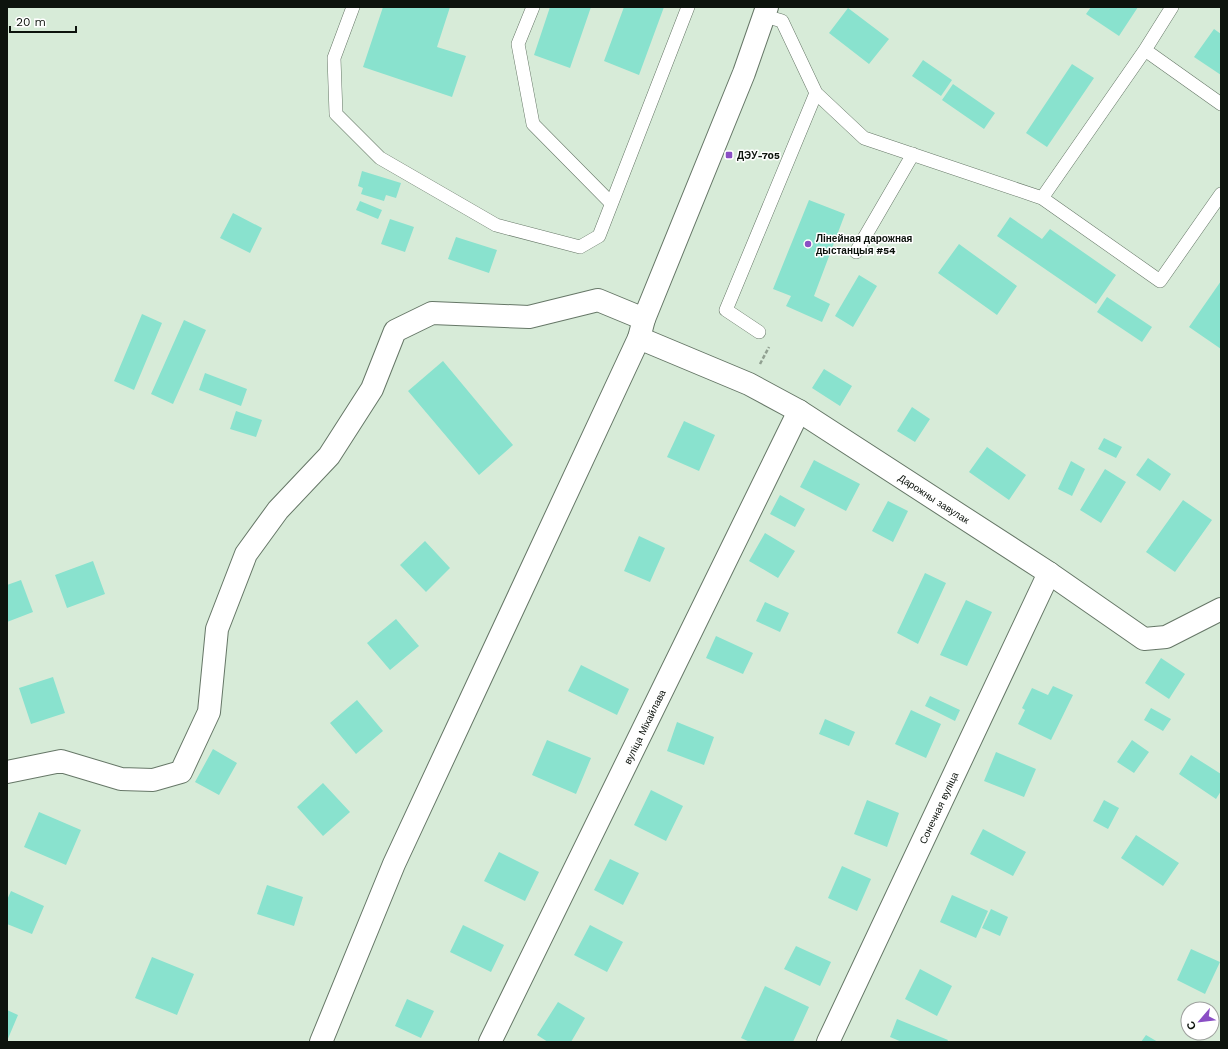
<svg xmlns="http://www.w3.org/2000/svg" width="1228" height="1049" viewBox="0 0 1228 1049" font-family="'Work Sans',sans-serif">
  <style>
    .building { fill: #89e2ce }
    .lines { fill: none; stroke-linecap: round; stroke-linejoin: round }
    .lane-casing { stroke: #667767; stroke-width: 14 }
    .street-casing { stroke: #667767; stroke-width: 24 }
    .secondary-casing { stroke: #667767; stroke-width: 24 }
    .path { stroke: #91a091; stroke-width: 2.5; stroke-dasharray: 4 2; stroke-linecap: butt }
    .lane { stroke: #fff; stroke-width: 13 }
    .street { stroke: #fff; stroke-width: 22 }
    .secondary { stroke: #fff; stroke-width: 22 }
    .poi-dot { fill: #8a4ec4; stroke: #fff; stroke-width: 1.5 }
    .labels { text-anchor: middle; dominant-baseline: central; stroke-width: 3; stroke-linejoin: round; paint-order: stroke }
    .poi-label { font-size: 10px; font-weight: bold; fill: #0d130d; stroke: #fff; text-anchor: start }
    .street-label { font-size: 10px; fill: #0d130d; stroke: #fff }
  </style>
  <rect width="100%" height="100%" fill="#d7ebd8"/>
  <path class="building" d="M383,7H450L437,47L466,56L452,97L363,67Z
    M550,7H591L570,68L534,55Z
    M624,7H664L639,75L604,61Z
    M1091,7H1138L1119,36L1086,14Z
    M848,8L889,39L869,64L829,33Z
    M1214,29L1221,34V75L1194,57Z
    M923,60L952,80L941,96L912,76Z
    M1072,64L1094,78L1047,147L1026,133Z
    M953,84L995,113L984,129L942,100Z
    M362,171L401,183L396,198L386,195L384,201L361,194L363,188L358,186Z
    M809,200L845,214L814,296L830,304L822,322L786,306L791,296L773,289Z
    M360,201L382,210L378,219L356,210Z
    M233,213L262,228L250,253L220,238Z
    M1010,217L1042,239L1050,229L1116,275L1096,304L997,236Z
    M390,219L414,227L405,252L381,244Z
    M456,237L497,250L489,273L448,259Z
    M959,244L1017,286L997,315L938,273Z
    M859,275L877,286L853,327L835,316Z
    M1221,281V349L1189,327Z
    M1107,297L1152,327L1142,342L1097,312Z
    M142,314L162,323L134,390L114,381Z
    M184,320L206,330L173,404L151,394Z
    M443,361L513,445L479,475L408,391Z
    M824,369L852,386L840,406L812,388Z
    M205,373L247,389L241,406L199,390Z
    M912,407L930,419L915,442L897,431Z
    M236,411L262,420L256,437L230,429Z
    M684,421L715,435L699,471L667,457Z
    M1104,438L1122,447L1116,458L1098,449Z
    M987,447L1026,475L1009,500L969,472Z
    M1148,458L1171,474L1160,491L1136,475Z
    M814,460L860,484L846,511L800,487Z
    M1071,461L1085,469L1072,496L1058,489Z
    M1105,469L1126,482L1101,523L1080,510Z
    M780,495L805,509L795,527L770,514Z
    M1183,500L1212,520L1175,572L1146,552Z
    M888,501L908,511L893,542L872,531Z
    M765,533L795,551L778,578L749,561Z
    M639,536L665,548L650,582L624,571Z
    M425,541L450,568L426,592L400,565Z
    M93,561L105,594L67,608L55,575Z
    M925,573L946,583L918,644L897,633Z
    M21,580L33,612L7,622V585Z
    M966,600L992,612L967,666L940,655Z
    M765,602L789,613L780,632L756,621Z
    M396,619L419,646L390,670L367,643Z
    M716,636L753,653L743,674L706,658Z
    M1161,658L1185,674L1169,699L1145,683Z
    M581,665L629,689L617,715L568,691Z
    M53,677L65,713L31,724L19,688Z
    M1053,686L1073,695L1051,740L1018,724L1025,710L1022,708L1032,688L1048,695Z
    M930,696L960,710L955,721L925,706Z
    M357,700L383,731L356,754L330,723Z
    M1151,708L1171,719L1163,731L1144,720Z
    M911,710L941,724L926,758L895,744Z
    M825,719L855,732L849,746L819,734Z
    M677,722L714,737L704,765L667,751Z
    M547,740L591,758L576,794L532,775Z
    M1132,740L1149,752L1134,773L1117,762Z
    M213,749L237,763L219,795L195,782Z
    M996,752L1036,769L1024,797L984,781Z
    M1191,755L1221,774V791L1216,799L1179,774Z
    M323,783L350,812L323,836L297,807Z
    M651,790L683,806L666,841L634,825Z
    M867,800L899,813L887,847L854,834Z
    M1104,800L1119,808L1108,829L1093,821Z
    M39,812L81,830L66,865L24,847Z
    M983,829L1026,852L1013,876L970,854Z
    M1136,835L1179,863L1163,886L1121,858Z
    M499,852L539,872L525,901L484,881Z
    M610,859L639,873L623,905L594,890Z
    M842,866L871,879L857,911L828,898Z
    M267,885L303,897L294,926L257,914Z
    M11,891L44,906L32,934L7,924V900Z
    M952,895L988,911L976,938L940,922Z
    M991,909L1008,917L1000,936L982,928Z
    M463,925L504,945L491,972L450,952Z
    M590,925L623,942L607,972L574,955Z
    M796,946L831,962L820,986L784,969Z
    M1191,949L1220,962L1205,994L1177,980Z
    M152,957L194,974L177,1015L135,998Z
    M920,969L952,986L937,1016L905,999Z
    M765,986L809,1007L793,1042H750L741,1038Z
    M407,999L434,1011L421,1038L395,1026Z
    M558,1002L585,1018L571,1042H548L537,1035Z
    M7,1010L18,1015L7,1041Z
    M897,1019L948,1040L947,1042H902L890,1037Z
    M1146,1035L1158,1042H1141Z"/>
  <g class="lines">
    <defs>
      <path id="lane" d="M353,7L334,58L336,114L380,158L496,225L580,247L599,236L688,7
        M533,7L518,44L533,124L611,203
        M765,16L782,21L816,93L864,138L1042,198L1160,281L1221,194
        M1145,50L1172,7
        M1042,198L1145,50L1221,104
        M856,252L913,154
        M759,332L726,310L816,93"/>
      <g id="street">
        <path id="s1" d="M639,338L749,384L799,411L1049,573L1144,639L1166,637L1221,609"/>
        <path d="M7,772L61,761L121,779L153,780L181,772L209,712L217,629L246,554L278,510L329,456L372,389L395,331L432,313L529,317L598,300L644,319"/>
        <path id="s2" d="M490,1042L799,411"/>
        <path id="s3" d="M828,1042L1049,573"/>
      </g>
      <path id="secondary" d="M321,1042L394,864L639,338L644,319L744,73L767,7"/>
    </defs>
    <use href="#lane" class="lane-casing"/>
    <use href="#street" class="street-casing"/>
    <use href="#secondary" class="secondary-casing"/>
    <path class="path" d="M760,364L769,347"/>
    <use href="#lane" class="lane"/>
    <use href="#street" class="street"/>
    <use href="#secondary" class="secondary"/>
  </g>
  <g class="poi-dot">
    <rect x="725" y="151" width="8" height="8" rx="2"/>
    <circle cx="808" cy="244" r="4"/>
  </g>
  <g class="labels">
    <g class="poi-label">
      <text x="737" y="155">ДЭУ-705</text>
      <text x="816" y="238">Лінейная дарожная<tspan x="816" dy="12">дыстанцыя #54</tspan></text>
    </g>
    <g class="street-label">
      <text stroke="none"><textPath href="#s1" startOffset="337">Дарожны завулак</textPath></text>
      <text stroke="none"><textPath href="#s2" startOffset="351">вуліца Міхайлава</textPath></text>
      <text stroke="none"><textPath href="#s3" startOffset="259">Сонечная вуліца</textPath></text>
    </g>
  </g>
  <rect width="1228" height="1049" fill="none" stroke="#0d130d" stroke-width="16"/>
  <g transform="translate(1200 1021) rotate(242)"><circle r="19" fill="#ffffff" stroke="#9ea19e"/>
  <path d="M0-3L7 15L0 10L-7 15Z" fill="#8a4ec4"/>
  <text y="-6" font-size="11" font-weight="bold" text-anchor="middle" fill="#0d130d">С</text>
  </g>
  <path d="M10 26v6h66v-6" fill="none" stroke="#0d130d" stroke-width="2"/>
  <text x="16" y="26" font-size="12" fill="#0d130d" stroke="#ffffff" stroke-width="3" paint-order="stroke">20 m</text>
</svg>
